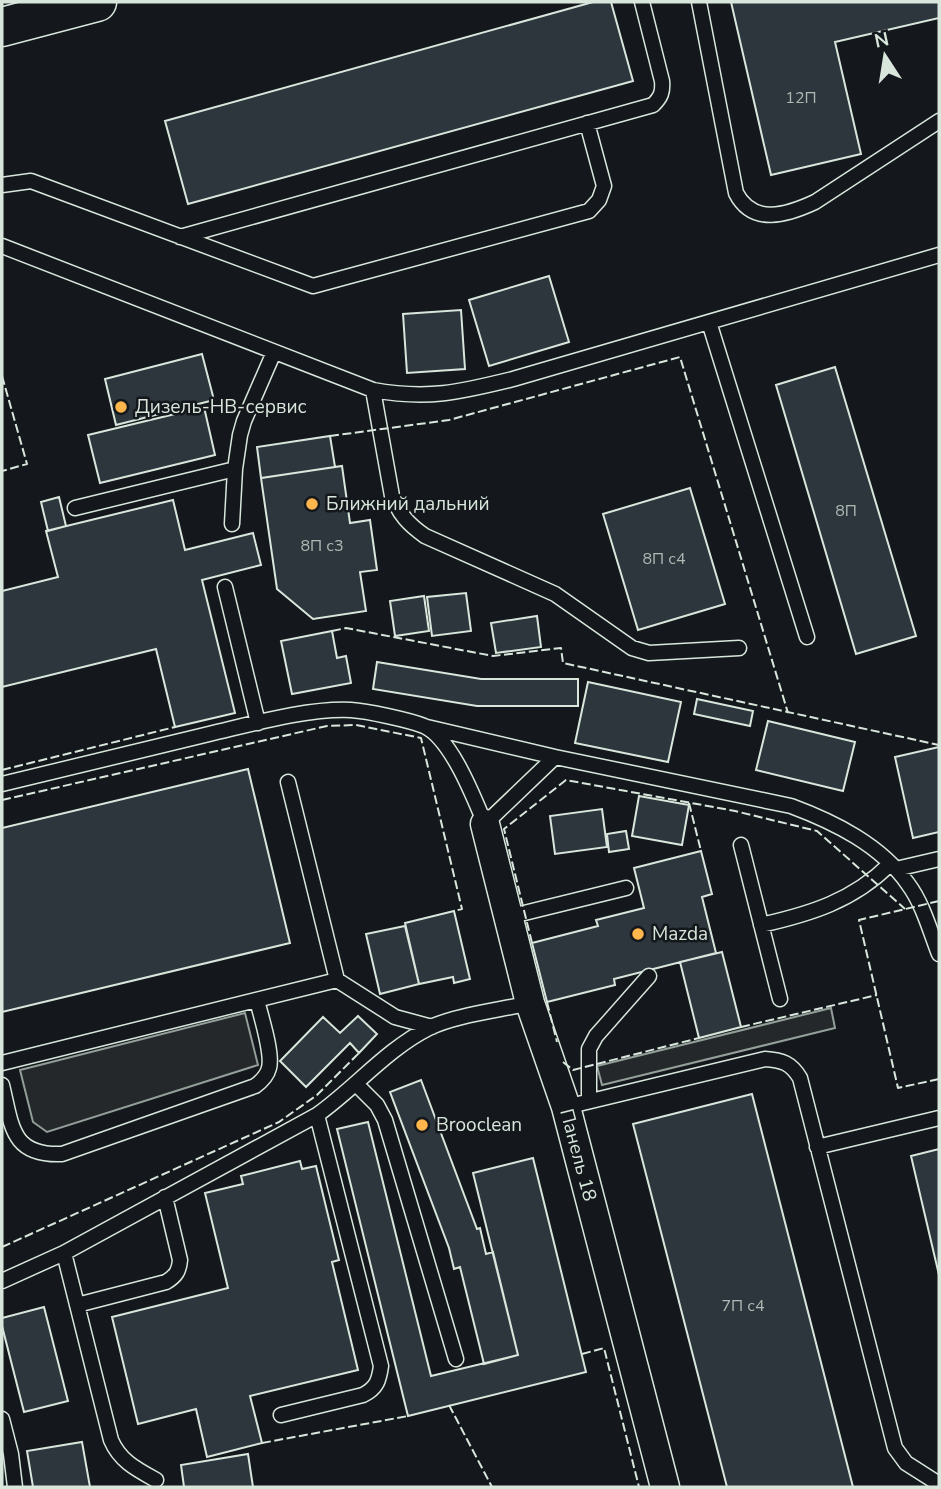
<svg xmlns="http://www.w3.org/2000/svg" width="941" height="1489" viewBox="0 0 941 1489" font-family="'Nunito Sans',sans-serif">
  <style>
    .parking { fill: #24282b; stroke: #939e99; stroke-width: 2 }
    .building { fill: #2c363c; stroke: #d8e6dc; stroke-width: 2 }
    .lines { fill: none; stroke-linecap: round; stroke-linejoin: round }
    .lane-casing { stroke: #d8e6dc; stroke-width: 17 }
    .street-casing { stroke: #d8e6dc; stroke-width: 31 }
    .primary-casing { stroke: #d8e6dc; stroke-width: 41 }
    .lane { stroke: #14181c; stroke-width: 14 }
    .street { stroke: #14181c; stroke-width: 28 }
    .primary { stroke: #14181c; stroke-width: 38 }
    .fence { stroke: #d8e6dc; stroke-width: 2; stroke-dasharray: 9 3.5; stroke-linecap: butt }
    .poi-dot { fill: #ffb74d; stroke: #14181c; stroke-width: 2.5 }
    .labels { text-anchor: middle; dominant-baseline: central; stroke-width: 5; stroke-linejoin: round; paint-order: stroke }
    .number-label { font-size: 16px; fill: #adbab4 }
    .poi-label { font-size: 19px; fill: #d8e6dc; stroke: #14181c; text-anchor: start }
    .street-label { font-size: 19px; fill: #d8e6dc; stroke: #14181c }
  </style>
  <rect width="100%" height="100%" fill="#14181c"/>
  <path class="parking" d="M831,1008L835,1028L602,1085L597,1066Z
    M245,1013L258,1065L47,1132L33,1122L20,1070Z"/>
  <path class="building" d="M593,2H611L633,81L188,204L165,121Z
    M731,2H939V18L835,42L861,154L771,175Z
    M549,276L569,342L489,366L469,300Z
    M461,310L465,369L407,373L403,314Z
    M202,354L214,400L116,425L105,379Z
    M835,367L916,636L856,654L776,385Z
    M204,407L215,455L100,483L88,435Z
    M330,436L335,467L261,478L257,447Z
    M342,466L350,523L370,520L377,570L360,572L366,611L313,619L277,589L261,478Z
    M690,488L725,604L638,630L603,514Z
    M59,497L66,526L48,531L41,502Z
    M173,500L185,550L253,533L261,565L202,580L235,713L175,727L156,649L2,687V591L58,577L46,531Z
    M466,593L471,631L432,636L427,597Z
    M424,596L429,631L395,636L390,601Z
    M537,616L541,647L496,653L491,623Z
    M332,631L337,658L346,656L351,683L292,694L281,641Z
    M377,662L481,679H578V706H477L373,689Z
    M588,682L681,702L668,762L575,743Z
    M697,699L753,711L750,726L694,714Z
    M768,721L855,742L843,791L756,770Z
    M939,747V832L913,838L895,757Z
    M248,769L290,943L2,1012V828Z
    M639,796L689,805L682,845L632,836Z
    M602,809L607,847L555,854L550,816Z
    M626,831L629,849L609,852L607,834Z
    M701,851L712,894L702,897L716,953L614,979L615,985L547,1002L532,943L598,926L596,920L644,908L634,868Z
    M454,911L470,979L454,983L453,977L419,984L405,923Z
    M405,926L419,984L380,994L366,934Z
    M722,952L741,1027L699,1038L680,962Z
    M358,1016L377,1034L359,1053L350,1043L306,1087L280,1061L323,1017L340,1033Z
    M421,1080L477,1229L480,1228L486,1254L493,1252L518,1355L484,1364L460,1267L454,1269L449,1248L390,1092Z
    M752,1094L853,1487H727L633,1124Z
    M368,1122L431,1376L518,1355L473,1173L533,1158L586,1372L408,1416L337,1129Z
    M939,1149V1275L911,1156Z
    M300,1161L302,1169L316,1166L339,1260L332,1262L358,1370L250,1396L262,1443L207,1457L196,1409L138,1424L112,1317L228,1288L205,1193L243,1184L241,1176Z
    M44,1307L68,1401L24,1412L2,1326V1318Z
    M82,1442L90,1487H33L27,1451Z
    M248,1454L253,1487H184L181,1465Z"/>
  <g class="lines">
    <defs>
      <path id="lane" d="M699,2L736,193C753,226 787,215 815,202L939,121
        M2,185L31,181L313,286L589,211L599,200L604,186L587,123
        M180,237L653,105C661,97 663,92 662,81L642,2
        M2,246L373,390C429,400 460,392 513,379L939,255
        M709,322L807,637
        M373,390L392,496C400,515 408,524 425,536L555,594L632,648L649,653L739,648
        M75,508L235,469L240,435L244,421L274,352
        M232,524L235,469
        M225,587L258,723
        M427,727L555,757
        M2,784C71,768 140,751 209,734C252,724 308,708 351,710C367,711 409,720 424,726C451,738 474,798 485,824L555,757L791,806C834,822 881,845 908,884C923,904 930,931 939,954
        M741,845L780,999
        M896,869L939,859
        M508,917L626,888
        M761,925C810,914 853,901 890,864
        M337,980L395,1017L432,1027
        M2,1063L337,980L288,782
        M356,1084L377,1105L385,1120L456,1359
        M2,1085C12,1126 11,1156 62,1154L255,1086C262,1081 267,1076 269,1068C273,1053 261,1017 257,1000
        M589,1101V1049L596,1036L649,976
        M566,1107L765,1059C782,1060 791,1063 800,1078L895,1448L906,1463L939,1484
        M817,1147L939,1118
        M64,1253L111,1440C120,1461 136,1469 156,1480
        M2,1281L64,1253L317,1115C355,1088 387,1049 429,1028C455,1015 501,1010 530,1003
        M77,1305L166,1282C176,1276 179,1271 180,1260L165,1197
        M281,1415L363,1395C377,1388 379,1380 381,1366L317,1115
        M2,1419L11,1454L15,1487"/>
      <path id="street" d="M485,824L530,1003L566,1107L665,1487"/>
      <path id="primary" d="M2,27L97,2"/>
    </defs>
    <use href="#lane" class="lane-casing"/>
    <use href="#street" class="street-casing"/>
    <use href="#primary" class="primary-casing"/>
    <use href="#lane" class="lane"/>
    <use href="#street" class="street"/>
    <use href="#primary" class="primary"/>
    <path class="fence" d="M2,376L27,464L2,471
      M330,436L449,420L680,357L788,713
      M332,631L346,628L493,656L561,648L563,663L939,745
      M2,770L175,727
      M2,800L327,726L356,725L421,738L462,909L454,911
      M689,803L701,851
      M939,901L859,920L898,1088L939,1079
      M532,943L504,829L566,780L735,811L817,831L905,909
      M547,1002L557,1042
      M741,1027L877,995
      M563,1062L573,1070L699,1038
      M2,1247L279,1122L317,1095L359,1053
      M582,1354L604,1348L639,1487
      M449,1405L492,1487
      M262,1443L408,1416"/>
  </g>
  <g class="poi-dot">
    <circle cx="121" cy="407" r="7"/>
    <circle cx="312" cy="504" r="7"/>
    <circle cx="638" cy="934" r="7"/>
    <circle cx="422" cy="1125" r="7"/>
  </g>
  <g class="labels">
    <g class="number-label">
      <text x="801" y="98">12П</text>
      <text x="846" y="511">8П</text>
      <text x="322" y="546">8П с3</text>
      <text x="664" y="559">8П с4</text>
      <text x="743" y="1306">7П с4</text>
    </g>
    <g class="poi-label">
      <text x="135" y="407">Дизель-НВ-сервис</text>
      <text x="326" y="504">Ближний дальний</text>
      <text x="652" y="934">Mazda</text>
      <text x="436" y="1125">Brooсlean</text>
    </g>
    <g class="street-label">
      <text transform="translate(578 1155) rotate(75)">Панель 18</text>
    </g>
  </g>
  <rect width="941" height="1489" fill="none" stroke="#d8e6dc" stroke-width="7"/>
  <g transform="translate(885 56) rotate(348)" stroke="#14181c" stroke-width="5" paint-order="stroke">
  <path d="M0-5L12 26L0 18L-12 26Z" fill="#d8e6dc"/>
  <text y="-10" font-size="19" font-weight="bold" text-anchor="middle" fill="#d8e6dc">N</text>
  </g>
</svg>
